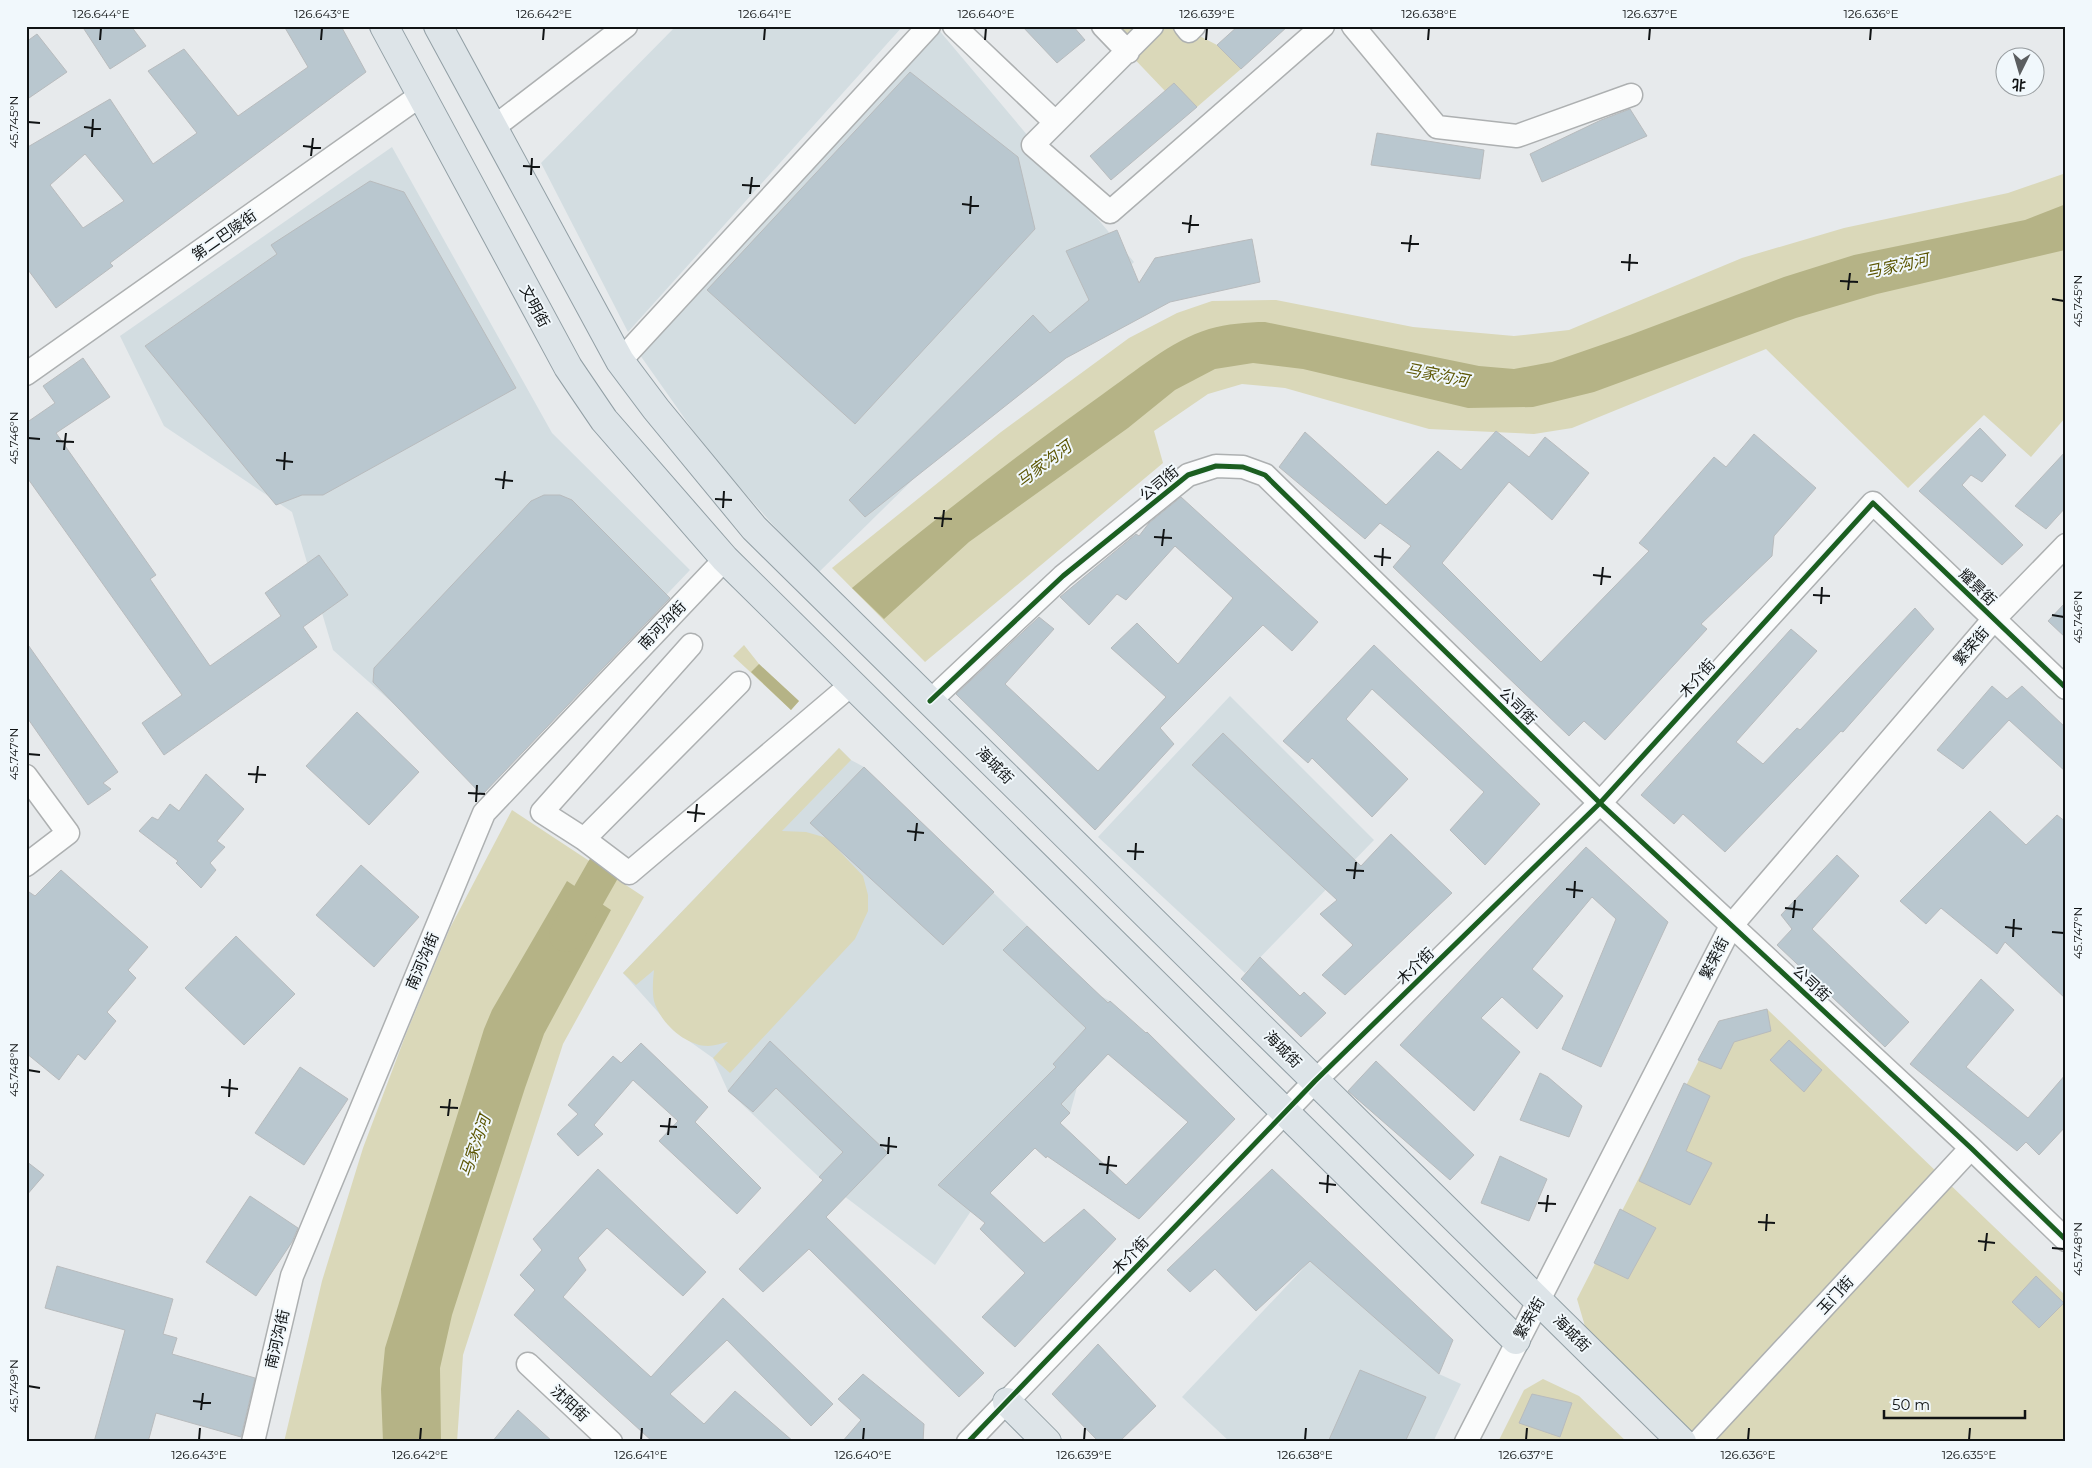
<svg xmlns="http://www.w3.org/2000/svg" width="2092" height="1468" viewBox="0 0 2092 1468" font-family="Montserrat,'Noto Sans SC',sans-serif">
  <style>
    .built { fill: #d3dde1 }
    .green { fill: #dad8b9 }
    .water { fill: #b5b386 }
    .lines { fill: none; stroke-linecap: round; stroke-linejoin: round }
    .river { stroke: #b5b386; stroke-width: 34 }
    .building { fill: #b9c7cf; stroke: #b8bbbd; fill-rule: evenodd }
    .minor-casing { stroke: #adb0b1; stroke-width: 25 }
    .major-casing { stroke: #929fa5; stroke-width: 30 }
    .minor { stroke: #fbfcfc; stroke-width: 22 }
    .major { stroke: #dde4e8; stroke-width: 28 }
    .cycleway-casing { stroke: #f1f8fc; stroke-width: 8 }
    .cycleway { stroke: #1b5e20; stroke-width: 5 }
    .ticks { fill: none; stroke: #101314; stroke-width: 2 }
    .labels { text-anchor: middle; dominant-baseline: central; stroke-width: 4; stroke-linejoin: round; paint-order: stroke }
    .street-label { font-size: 15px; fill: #101314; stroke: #f1f8fc }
    .water-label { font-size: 16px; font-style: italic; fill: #5c5603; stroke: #f1f8fc }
    .neatline { fill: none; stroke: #101314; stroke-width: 2 }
    .ticks-label { font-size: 12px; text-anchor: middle; fill: #101314 }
  </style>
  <rect width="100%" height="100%" fill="#e7eaec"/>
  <path class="built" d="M676,26H903L628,332L541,163Z
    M938,29L1134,262L817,574L709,453L640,355Z
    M392,147L552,433L690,570L485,785L333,650L292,512L164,426L120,336Z
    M1230,696L1374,840L1245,973L1098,837Z
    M839,748L851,760L864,767L1099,995L1110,1001L1136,1025L1077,1087L1070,1113L971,1211L935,1265L819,1177L728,1091L713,1058L675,1031L623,973Z
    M1314,1257L1439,1374L1461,1384L1433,1442H1230L1182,1397Z"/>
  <path class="green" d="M1103,26H1194L1190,31L1217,45L1241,69L1197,107L1165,91Z
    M2066,173V417L2031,457L1984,415L1908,488L1766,349L1572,428L1534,434L1429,429L1285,388L1242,384L1208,394L1154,431L1163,463L925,662L832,568L1001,432L1129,338L1177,313L1212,301L1276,300L1413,327L1514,336L1569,330L1742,258L1844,228L2008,193Z
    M744,645L759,664L799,701L791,710L733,656Z
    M839,748L851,760L782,831L806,832L827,838L863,876L868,895V911L855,939L730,1073L713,1058L728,1042C722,1043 714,1046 708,1046C686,1046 660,1023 654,1001C652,991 653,980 654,970L636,985L623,973Z
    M512,810L644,897L563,1044L463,1355L457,1442H284L322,1281L363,1148L406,1034L450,928Z
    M1767,1009L2066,1296V1442H1692L1589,1340L1577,1299L1719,1021Z
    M1543,1379L1579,1396L1627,1442H1498L1524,1390Z"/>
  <path class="water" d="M2066,204L2065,250L1877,294L1796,318L1594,392L1533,407L1468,408L1303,369L1253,363L1215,369L1175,390L1128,428L969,542L884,619L852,588C933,520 1017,455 1103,394C1136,371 1170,341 1209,329C1227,324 1247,322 1265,322L1479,366L1514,369L1552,362L1630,335L1784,277L1854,255L2025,220Z
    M759,664L799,701L791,710L751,672Z
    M567,881L611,910L544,1034L525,1088L452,1315L440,1368L441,1442H383L381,1389L385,1348L484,1029L492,1010Z"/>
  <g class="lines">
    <path class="river" d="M566,935L603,870"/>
  </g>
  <path class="building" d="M82,26H131L146,46L110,69Z
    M284,26H341L366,72L110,263L113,266L56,308L26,267V148L110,99L153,164L197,133L148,71L184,49L238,116L308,67ZM85,154L124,201L83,228L50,185Z
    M1022,26H1073L1085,40L1057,63Z
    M1238,26H1288L1241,69L1217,45Z
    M37,34L67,72L26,100V42Z
    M910,72L1018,157L1035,229L855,424L707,290Z
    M1174,83L1197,107L1111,180L1090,156Z
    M1630,109L1647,136L1542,182L1530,154L1601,120Z
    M1377,133L1484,150L1480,179L1371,165Z
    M370,181L404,192L516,388L323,495H302L276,505L145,346L277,254L271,245Z
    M1117,230L1139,283L1155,258L1252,239L1260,282L1170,302L1066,358L865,517L849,500L1033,315L1050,333L1089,300L1066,251Z
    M83,358L110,397L56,433L156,575L150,579L210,666L281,616L265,593L319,555L348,595L303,627L317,647L164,755L142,723L182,695L26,476V423L55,403L43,386Z
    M1980,428L2006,455L1982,482L1971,475L1962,485L2023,545L2002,565L1919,491Z
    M1496,431L1529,457L1545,437L1589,473L1552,520L1509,482L1442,563L1541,662L1649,551L1639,543L1714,457L1726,467L1754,434L1816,488L1774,536L1772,556L1701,624L1707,629L1605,740L1584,721L1569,736L1393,567L1411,546L1380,523L1365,539L1279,467L1305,432L1386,505L1438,451L1461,470Z
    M2066,451V507L2046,529L2015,506Z
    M544,495H560L572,500L670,598L482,795L373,682L374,668L531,501Z
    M1181,497L1318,622L1292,651L1263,625L1160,728L1174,744L1095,830L956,694L1039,617L1054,629L1005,684L1098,771L1166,697L1111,648L1137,623L1178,664L1233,598L1175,546L1126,600L1117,594L1089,625L1060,597L1136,534L1139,536L1149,523Z
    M2066,602V638L2048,621Z
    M1915,608L1934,629L1843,732L1841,731L1725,852L1683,814L1674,824L1641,795L1791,629L1817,651L1736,742L1763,764L1797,728L1800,730Z
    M26,642L118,772L103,783L111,789L88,805L26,716Z
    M1374,645L1540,804L1485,865L1450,830L1484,792L1372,689L1346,719L1408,779L1372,817L1312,758L1308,763L1283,741Z
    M1992,686L2007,699L2022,686L2066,728V772L2009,720L1963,769L1937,750Z
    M357,712L419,772L369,825L306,766Z
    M1223,733L1361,866L1391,834L1452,893L1345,995L1322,975L1353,945L1320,914L1337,900L1192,765Z
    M864,767L994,892L943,945L810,823Z
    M206,774L244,809L217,841L225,847L210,863L216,870L201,888L176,863L178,861L139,831L152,817L158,820L170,804L179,811Z
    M1990,811L2026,845L2057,815L2066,822V999L2005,942L1997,954L1941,908L1926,924L1900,901Z
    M1586,847L1668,922L1601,1067L1562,1049L1616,919L1592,897L1532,969L1563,996L1537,1029L1502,997L1481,1018L1520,1052L1474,1111L1400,1045Z
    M1837,855L1859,876L1812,929L1909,1022L1885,1047L1777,945L1792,929L1781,915Z
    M361,865L419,917L374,967L316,915Z
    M61,870L148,947L128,970L136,978L107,1012L116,1021L85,1060L78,1054L59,1080L26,1053V890L35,896Z
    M1027,926L1108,1003L1110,1001L1146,1033L1147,1032L1235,1119L1139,1219L1047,1156L1046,1158L1035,1148L990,1193L1044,1243L1084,1209L1116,1239L1015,1347L982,1317L1025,1273L980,1229L985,1223L938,1185L1056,1067L1053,1064L1086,1028L1003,950ZM1108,1054L1188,1122L1126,1185L1060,1123L1070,1113L1061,1104Z
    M236,936L295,994L244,1045L185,988Z
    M1260,957L1300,996L1304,992L1326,1013L1301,1037L1241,979Z
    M1981,979L2014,1010L1966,1067L2028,1118L2066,1074V1126L2039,1155L2026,1142L2017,1151L1910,1064Z
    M1767,1009L1771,1031L1734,1042L1721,1069L1698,1060L1719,1021Z
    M1789,1040L1822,1070L1804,1092L1770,1060Z
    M770,1041L888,1153L826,1217L984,1373L959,1397L809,1249L763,1292L739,1269L823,1180L819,1177L843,1152L776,1088L753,1112L728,1091Z
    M641,1043L708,1107L695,1122L761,1188L737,1214L659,1141L678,1121L633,1080L594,1125L603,1134L578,1156L557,1134L578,1114L568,1105L613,1056L621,1063Z
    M1376,1061L1474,1155L1450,1180L1348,1091Z
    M300,1067L348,1099L304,1165L255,1133Z
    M1540,1073L1548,1077L1582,1106L1569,1137L1520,1120Z
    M1684,1083L1710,1096L1686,1151L1712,1163L1690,1205L1639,1181Z
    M1500,1156L1547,1179L1529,1221L1481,1203Z
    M26,1161L44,1175L26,1196Z
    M598,1169L706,1272L683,1296L607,1228L578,1258L586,1270L563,1297L651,1377L723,1298L833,1404L811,1426L727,1340L670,1394L704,1424L735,1391L794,1442H653L514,1315L535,1290L520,1275L542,1250L533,1239Z
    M1272,1169L1453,1340L1439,1374L1310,1261L1256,1311L1215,1269L1190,1292L1167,1270Z
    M250,1196L298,1228L292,1242L256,1296L206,1262Z
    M1620,1209L1656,1228L1628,1279L1594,1263Z
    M57,1266L173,1299L163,1334L177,1338L172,1354L255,1378L241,1437L156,1413L148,1442H94L125,1330L45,1308Z
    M2036,1276L2064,1303L2039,1328L2012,1302Z
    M1098,1344L1156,1406L1119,1442H1099L1052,1394Z
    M1360,1370L1426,1397L1405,1442H1328Z
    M863,1374L924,1424L923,1442H842L861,1420L838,1399Z
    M1532,1394L1572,1403L1560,1437L1519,1423Z
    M518,1410L553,1442H492Z"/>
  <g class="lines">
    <defs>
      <path id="minor" d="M954,26L1055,122
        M1103,26L1128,52
        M1152,26L1033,145L1110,212L1323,26
        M1185,26L1189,31L1194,26
        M1353,26L1437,127L1517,136L1631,95
        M493,128L626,26
        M620,361L929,26
        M26,374L421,95
        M739,683L584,839L629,873L852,684
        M930,701L1063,576L1188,475L1216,466L1243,467L1265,475L1600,803L1971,1148L2066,1240
        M26,776L68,833L26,865
        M584,839L542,812L691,645
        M528,1364L611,1442
        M253,1442L292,1276L484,813L725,559
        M968,1442L1315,1081L1600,803L1873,503L2066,688
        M1466,1442L1731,926L1994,619L2066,545
        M1698,1442L1971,1148"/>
      <path id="major" d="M384,26L568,367L604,420L725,559L1516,1340
        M438,26L620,361L656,409L754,528L1682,1442
        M1007,1402L1047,1442"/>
    </defs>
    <use href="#minor" class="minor-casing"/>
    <use href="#major" class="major-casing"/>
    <use href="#minor" class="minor"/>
    <use href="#major" class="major"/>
    <defs>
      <path id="cycleway" d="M930,701L1063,576L1188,475L1216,466L1243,467L1265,475L1600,803L1971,1148L2066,1240
        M968,1442L1315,1081L1600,803L1873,503L2066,688"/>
    </defs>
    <use href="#cycleway" class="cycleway-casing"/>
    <use href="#cycleway" class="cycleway"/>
  </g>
  <path class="ticks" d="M100,40L101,28M321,40L322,28M543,40L544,28M764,40L765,28M985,40L986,28M1206,40L1207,28M1428,40L1429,28M1649,40L1650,28M1870,40L1871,28M28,122L40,123M84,127L101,129M92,137L93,119M303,146L321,148M311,156L313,138M523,166L540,167M531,175L532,158M742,185L760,186M750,194L752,177M962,204L979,206M970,214L971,196M1182,223L1199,225M1189,233L1191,215M1401,243L1419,244M1409,252L1411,235M1621,262L1638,263M1629,271L1630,254M1840,281L1858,282M1848,290L1850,273M2052,299L2064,301M28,438L40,439M56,441L74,442M64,450L66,433M276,460L293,462M284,470L285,452M495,479L513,481M503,489L505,471M715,499L732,500M723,508L724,491M934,518L952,519M942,527L944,510M1154,537L1172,538M1162,546L1164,529M1374,556L1391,558M1382,566L1383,548M1593,575L1611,577M1601,585L1603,567M1813,595L1830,596M1821,604L1822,587M2052,615L2064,617M28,754L40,755M248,774L266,775M256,783L258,766M468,793L485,794M476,802L477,785M687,812L705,814M695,822L697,804M907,831L924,833M915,841L917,823M1127,851L1144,852M1135,860L1136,843M1346,870L1364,871M1354,879L1356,862M1566,889L1583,891M1574,898L1575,881M1785,908L1803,910M1793,918L1795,900M2005,927L2022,929M2052,932L2064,933M2013,937L2014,919M28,1070L40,1072M221,1087L238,1089M229,1097L230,1079M440,1107L458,1108M448,1116L450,1099M660,1126L677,1127M668,1135L670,1118M880,1145L897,1147M888,1154L889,1137M1099,1164L1117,1166M1107,1174L1109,1156M1319,1183L1336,1185M1327,1193L1328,1175M1538,1203L1556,1204M1546,1212L1548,1195M1758,1222L1775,1223M1766,1231L1767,1214M1978,1241L1995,1243M2052,1248L2064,1249M1985,1251L1987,1233M28,1386L40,1388M193,1401L211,1403M201,1410L203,1393M199,1440L200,1428M420,1440L421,1428M641,1440L642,1428M863,1440L864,1428M1084,1440L1085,1428M1305,1440L1306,1428M1526,1440L1527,1428M1748,1440L1749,1428M1969,1440L1970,1428"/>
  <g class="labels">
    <g class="street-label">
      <text transform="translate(224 235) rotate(-35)">第二巴陵街</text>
      <text transform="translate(535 306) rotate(62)">文明街</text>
      <text transform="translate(1159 483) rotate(-39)">公司街</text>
      <text transform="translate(1978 587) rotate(44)">耀景街</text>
      <text transform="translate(662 625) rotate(-46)">南河沟街</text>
      <text transform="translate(1971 646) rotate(-49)">繁荣街</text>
      <text transform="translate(1697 678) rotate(-48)">木介街</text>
      <text transform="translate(1518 706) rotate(45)">公司街</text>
      <text transform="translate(995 765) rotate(45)">海城街</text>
      <text transform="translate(1714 958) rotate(-63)">繁荣街</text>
      <text transform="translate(422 961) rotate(-67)">南河沟街</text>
      <text transform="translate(1415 966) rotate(-44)">木介街</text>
      <text transform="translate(1812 983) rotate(43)">公司街</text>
      <text transform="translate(1283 1049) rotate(45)">海城街</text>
      <text transform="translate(1130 1255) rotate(-46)">木介街</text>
      <text transform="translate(1835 1295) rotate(-47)">玉门街</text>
      <text transform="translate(1529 1318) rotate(-60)">繁荣街</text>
      <text transform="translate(1572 1333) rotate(45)">海城街</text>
      <text transform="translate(277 1339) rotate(-77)">南河沟街</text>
      <text transform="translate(570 1403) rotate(43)">沈阳街</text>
    </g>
    <g class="water-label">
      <text transform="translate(1897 266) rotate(-12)">马家沟河</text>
      <text transform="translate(1437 375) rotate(11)">马家沟河</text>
      <text transform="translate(1044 464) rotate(-37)">马家沟河</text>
      <text transform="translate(475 1146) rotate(-71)">马家沟河</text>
    </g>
  </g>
  <rect width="2092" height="1468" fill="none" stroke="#f1f8fc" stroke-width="55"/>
  <g transform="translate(2020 72) rotate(185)"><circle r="24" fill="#f1f8fc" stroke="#979c9f"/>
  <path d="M0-4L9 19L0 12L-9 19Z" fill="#5b5e60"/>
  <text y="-8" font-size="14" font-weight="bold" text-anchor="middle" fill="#101314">北</text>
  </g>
  <path d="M1884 1410v8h141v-8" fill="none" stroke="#101314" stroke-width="2.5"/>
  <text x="1892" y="1410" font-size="15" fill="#101314" stroke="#f1f8fc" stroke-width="4" paint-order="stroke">50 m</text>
  <rect x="28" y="28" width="2036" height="1412" class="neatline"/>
  <g class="ticks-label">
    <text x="101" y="18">126.644°E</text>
    <text x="322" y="18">126.643°E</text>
    <text x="544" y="18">126.642°E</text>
    <text x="765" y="18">126.641°E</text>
    <text x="986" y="18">126.640°E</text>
    <text x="1207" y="18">126.639°E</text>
    <text x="1429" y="18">126.638°E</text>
    <text x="1650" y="18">126.637°E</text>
    <text x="1871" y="18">126.636°E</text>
    <text transform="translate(14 122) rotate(-90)" y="4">45.745°N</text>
    <text transform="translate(2078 301) rotate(-90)" y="4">45.745°N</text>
    <text transform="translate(14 438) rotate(-90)" y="4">45.746°N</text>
    <text transform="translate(2078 617) rotate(-90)" y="4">45.746°N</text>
    <text transform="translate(14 754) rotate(-90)" y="4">45.747°N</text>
    <text transform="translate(2078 933) rotate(-90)" y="4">45.747°N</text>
    <text transform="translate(14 1070) rotate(-90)" y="4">45.748°N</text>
    <text transform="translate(2078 1249) rotate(-90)" y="4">45.748°N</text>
    <text transform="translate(14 1386) rotate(-90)" y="4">45.749°N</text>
    <text x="199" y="1459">126.643°E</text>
    <text x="420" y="1459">126.642°E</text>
    <text x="641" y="1459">126.641°E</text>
    <text x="863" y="1459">126.640°E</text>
    <text x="1084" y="1459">126.639°E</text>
    <text x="1305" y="1459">126.638°E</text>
    <text x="1526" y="1459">126.637°E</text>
    <text x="1748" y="1459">126.636°E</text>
    <text x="1969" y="1459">126.635°E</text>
  </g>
</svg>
